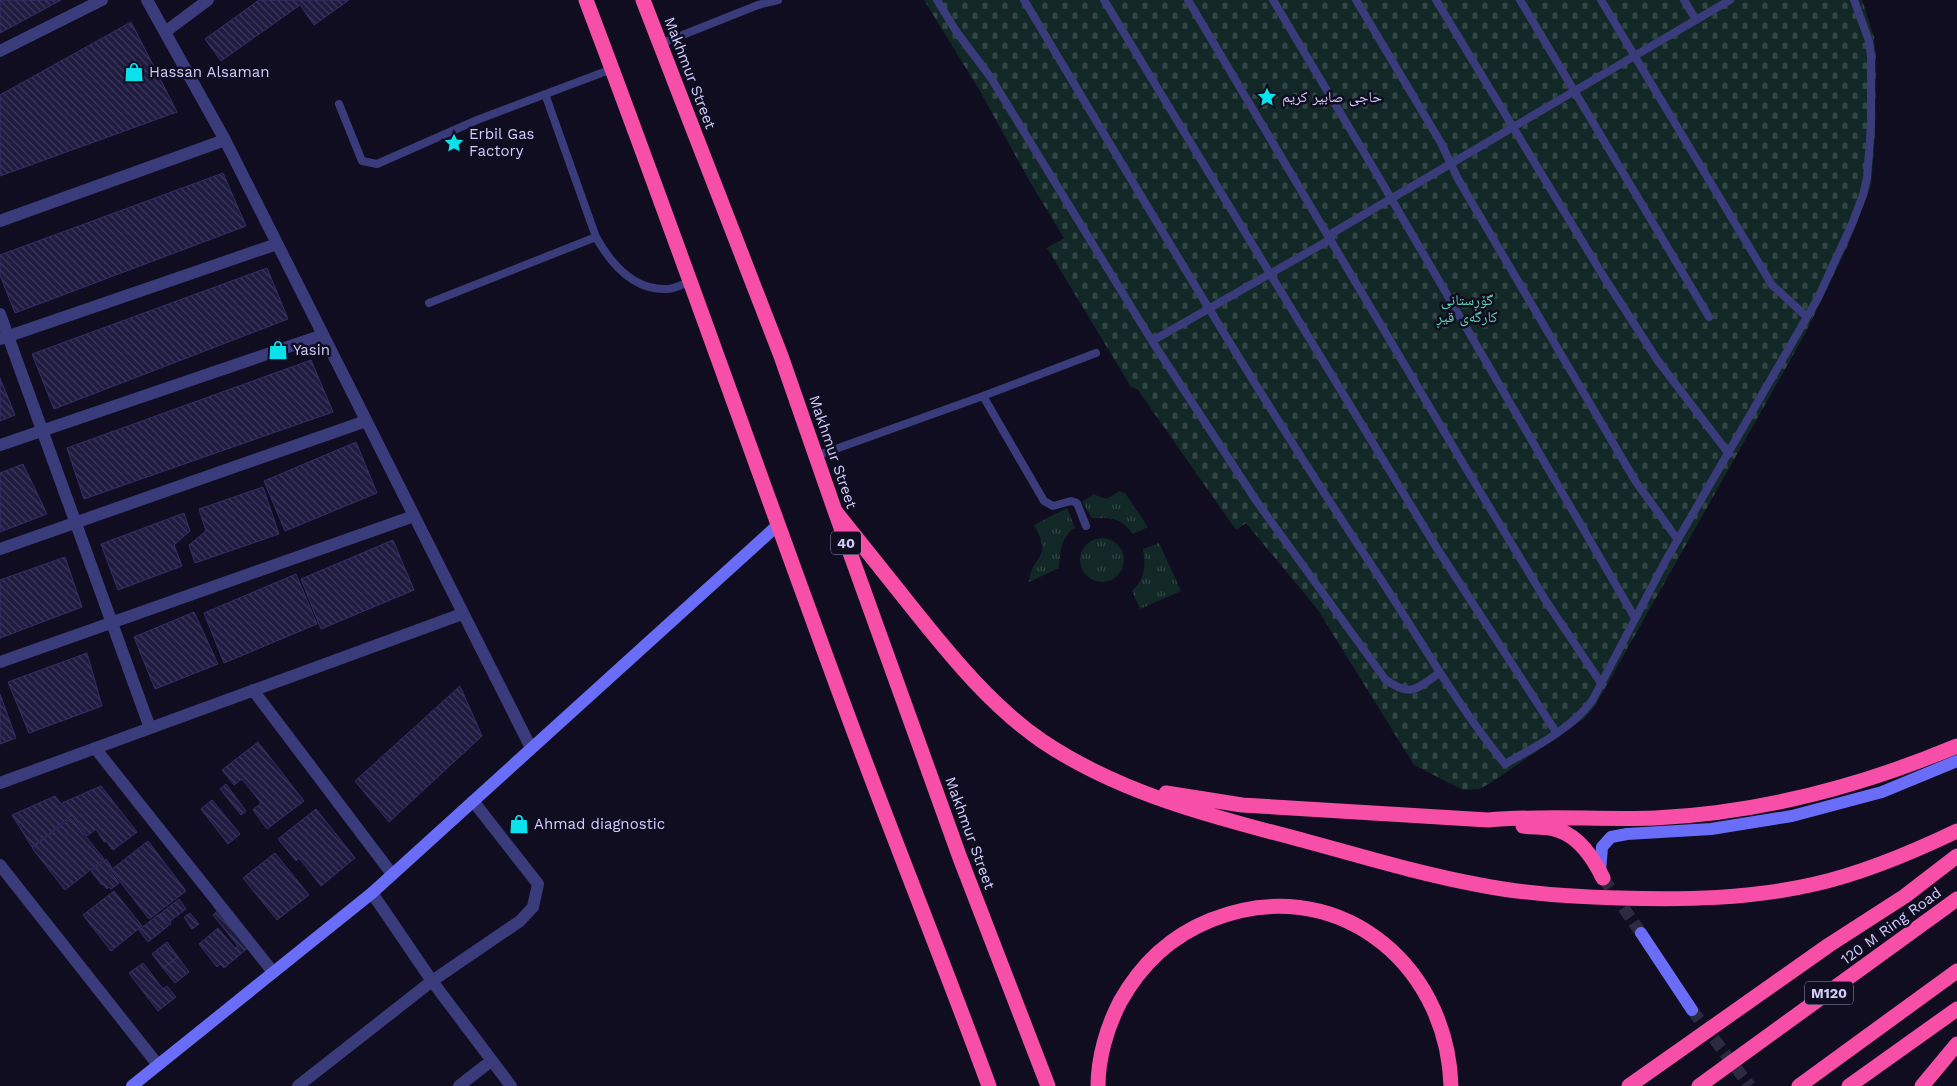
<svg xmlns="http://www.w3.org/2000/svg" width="1957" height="1086" viewBox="0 0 1957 1086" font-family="'Work Sans','Noto Naskh Arabic',sans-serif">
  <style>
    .grass { fill: url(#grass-tufts) }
    .cemetery { fill: url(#cemetery-stones) }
    .building { fill: url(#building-back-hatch); stroke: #362d69 }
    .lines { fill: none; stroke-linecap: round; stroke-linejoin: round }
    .secondary-tunnel { stroke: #2c2a40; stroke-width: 12; stroke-dasharray: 12 6; stroke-linecap: butt }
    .lane { stroke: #3a3b7b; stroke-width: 8 }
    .street { stroke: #3a3b7b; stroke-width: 12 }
    .secondary { stroke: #696df8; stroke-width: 12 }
    .highway { stroke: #f74ea8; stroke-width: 15 }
    .labels { text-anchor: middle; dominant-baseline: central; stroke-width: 5; stroke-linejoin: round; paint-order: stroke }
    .shield { fill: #0f0d1f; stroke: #9693ba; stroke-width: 1 }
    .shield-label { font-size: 14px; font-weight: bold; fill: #d0cdfd }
    .poi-label { font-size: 15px; fill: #d0cdfd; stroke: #0f0d1f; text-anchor: start }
    .street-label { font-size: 15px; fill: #d0cdfd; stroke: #0f0d1f }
    .park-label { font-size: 15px; fill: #5dd9b3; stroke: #0f0d1f }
  </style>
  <defs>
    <pattern id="grass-tufts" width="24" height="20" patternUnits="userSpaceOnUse" patternTransform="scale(1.25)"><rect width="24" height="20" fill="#112826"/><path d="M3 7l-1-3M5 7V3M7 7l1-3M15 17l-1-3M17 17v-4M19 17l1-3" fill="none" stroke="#334646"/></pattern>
    <pattern id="cemetery-stones" width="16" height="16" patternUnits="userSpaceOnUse" patternTransform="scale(1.25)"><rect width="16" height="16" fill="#112826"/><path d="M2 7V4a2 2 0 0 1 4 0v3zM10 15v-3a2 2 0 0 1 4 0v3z" fill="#334646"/></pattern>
    <pattern id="building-back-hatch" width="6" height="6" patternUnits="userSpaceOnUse" patternTransform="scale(1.25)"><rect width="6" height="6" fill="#1f1a3f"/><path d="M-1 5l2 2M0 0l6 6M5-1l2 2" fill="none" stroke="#3e3a5c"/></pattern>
  </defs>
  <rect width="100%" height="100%" fill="#0f0d1f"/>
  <path class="grass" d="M1119,491L1125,493L1148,527L1133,534C1120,517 1112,518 1092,518L1082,502L1094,494C1107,501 1108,499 1119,491Z
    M1067,508L1075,528C1061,536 1060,554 1059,568L1029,582C1031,556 1054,559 1034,525Z
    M1080 560a22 22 0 1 1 44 0a22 22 0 1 1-44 0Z
    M1159,543L1181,591L1140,609L1132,591C1145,579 1146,565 1143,549Z"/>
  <path class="cemetery" d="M924,0H1862L1874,37L1876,59L1875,133L1871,186L1848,245L1806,332L1595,706L1585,718L1498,778L1480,789L1463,790L1414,765L1318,610L1246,523L1236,530L1138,390L1131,387L1047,248L1064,238L1030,182L980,91Z"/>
  <path class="building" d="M0,0H61L0,33Z
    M259,0H349L314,25L300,5L221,61L205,39Z
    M131,22L177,112L0,176V95Z
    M223,173L246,226L15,313L0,275V255Z
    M267,268L288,319L54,409L32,354Z
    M311,360L333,412L84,499L67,448Z
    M0,378L15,415L0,421Z
    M356,442L377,493L285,531L264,481Z
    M23,464L47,514L0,532V473Z
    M263,487L279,534L195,563L189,545L206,531L199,509Z
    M184,513L190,531L174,545L182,566L118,590L101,544Z
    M393,540L414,590L321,629L301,579Z
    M65,557L82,607L0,638V580Z
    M296,574L317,624L224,663L204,613Z
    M194,612L218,664L155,689L134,637Z
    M87,653L102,706L29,733L8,682Z
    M460,686L482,736L389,822L355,781Z
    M0,694L16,738L0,744Z
    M258,742L304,801L267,829L253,810L261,803L242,779L234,785L222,770Z
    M226,784L246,811L241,815L220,789Z
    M101,786L137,832L113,850L106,841L104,842L96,829L87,836L62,803Z
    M55,796L71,816L32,847L12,815Z
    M212,800L240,834L228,844L201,809Z
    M316,809L355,858L321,886L299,858L296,861L278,839Z
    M71,818L104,859L65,890L32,848Z
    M148,841L186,891L149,919L111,870Z
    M275,853L309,895L277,920L243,878Z
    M106,859L112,868L109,870L119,883L111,889L109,887L107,889L103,884L102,885L91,871Z
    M114,891L142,926L111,951L83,915Z
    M179,899L186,909L170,921L171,924L169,925L160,914Z
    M219,909L249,947L224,968L220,964L217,967L199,944L218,928L235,948L238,946L213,915Z
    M190,913L199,924L192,929L184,917Z
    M159,914L168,926L148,942L139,930Z
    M167,942L178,957L163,968L152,954Z
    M178,957L189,972L175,983L163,968Z
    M143,963L163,989L167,986L176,997L158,1011L129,973Z"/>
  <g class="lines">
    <path class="secondary-tunnel" d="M1603,878L1641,933
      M1692,1010L1750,1086"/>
    <path class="lane" d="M937,0L956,31L991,78L1152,341L1257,502L1385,679C1410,698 1417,689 1439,673
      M1024,0C1139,192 1252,386 1376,572C1419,637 1456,704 1505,764C1535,747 1571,729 1592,701L1666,560L1818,298L1852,224L1863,195L1867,178L1871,125V56L1869,41L1854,0
      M1104,0L1433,542L1556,732
      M1188,0L1464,465L1546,601L1601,683
      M1273,0L1381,181L1635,618
      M1356,0L1441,143L1458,179L1636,482L1678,540
      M1436,0L1602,274L1658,361L1729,454
      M1520,0L1709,317
      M1601,0L1772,285L1807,317
      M1684,0L1696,20
      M660,44L758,5L778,0
      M545,94L596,237C611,264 634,291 668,289C675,288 683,284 690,282
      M339,104L362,161L377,164L477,120L612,69
      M1329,235L1730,0
      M429,303L596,237
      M1152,341L1331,239
      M983,396L1044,501L1053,506L1071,501L1077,503L1086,526
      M816,456L983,396L1096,353"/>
    <path class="street" d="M147,0L225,140L531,748
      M165,32L208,0
      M0,51L102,0
      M0,221L225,140
      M0,314L150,728
      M0,339L277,244
      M0,445L323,335
      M0,549L366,421
      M0,662L414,516
      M253,690L392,874
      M95,748L273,972
      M0,783L462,614
      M0,865L158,1065
      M372,893L432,981L511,1086
      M298,1086L432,981L520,921L533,907L538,884L473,801
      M459,1086L491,1061"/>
    <path class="secondary" d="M1600,872L1602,847L1611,837L1627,834L1711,829L1792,816L1882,792L1957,761
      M1641,933L1692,1010
      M132,1086L372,893L779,524"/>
    <path class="highway" d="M586,0C675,234 757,470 844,705C891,833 942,958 989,1086
      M643,0L781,356L835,511L960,858L1048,1086
      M835,511C863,546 890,580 918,615C955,661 993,707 1042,741C1119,793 1213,817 1302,840C1361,856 1420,874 1480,885C1526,894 1572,897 1619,898C1685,900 1750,899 1815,884C1864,873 1911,853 1957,831
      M1166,793L1242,805L1488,820C1543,815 1599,820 1655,818C1761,813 1859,787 1957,746
      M1523,826C1532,827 1541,827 1550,828C1576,832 1593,857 1603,878
      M1098,1086C1098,1058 1107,1027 1120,1002C1141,964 1171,936 1211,920C1333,871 1447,960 1451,1086
      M1629,1086L1829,945L1905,896L1957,856
      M1699,1086L1957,899
      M1799,1086L1957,971
      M1849,1086L1957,1009
      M1922,1086L1957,1044"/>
  </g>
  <defs>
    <symbol id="shop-bare" viewBox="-9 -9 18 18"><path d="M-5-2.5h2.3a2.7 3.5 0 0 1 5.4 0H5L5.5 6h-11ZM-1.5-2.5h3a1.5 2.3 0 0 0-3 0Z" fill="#0be1eb" stroke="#0f0d1f" stroke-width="2.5" paint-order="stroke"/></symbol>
    <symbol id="sight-bare" viewBox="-9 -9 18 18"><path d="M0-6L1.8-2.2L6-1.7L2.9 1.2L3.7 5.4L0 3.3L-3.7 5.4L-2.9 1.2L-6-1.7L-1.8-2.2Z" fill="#0be1eb" stroke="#0f0d1f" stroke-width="2.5" paint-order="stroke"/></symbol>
  </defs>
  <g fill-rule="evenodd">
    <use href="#shop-bare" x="120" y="58" width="28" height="28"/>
    <use href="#sight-bare" x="1253" y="83" width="28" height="28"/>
    <use href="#sight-bare" x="440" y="129" width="28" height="28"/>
    <use href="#shop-bare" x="264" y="336" width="28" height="28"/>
    <use href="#shop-bare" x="505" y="810" width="28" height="28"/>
  </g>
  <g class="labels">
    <g class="shield">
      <rect x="831" y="531.5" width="30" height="23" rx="4"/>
      <rect x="1805" y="981.5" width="48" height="23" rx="4"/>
    </g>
    <g class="shield-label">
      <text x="846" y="543">40</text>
      <text x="1829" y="993">M120</text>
    </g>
    <g class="poi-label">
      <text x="149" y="72">Hassan Alsaman</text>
      <text x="1282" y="97">حاجی صابیر کریم</text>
      <text x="469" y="134">Erbil Gas<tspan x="469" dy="17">Factory</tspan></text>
      <text x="293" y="350">Yasin</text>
      <text x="534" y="824">Ahmad diagnostic</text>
    </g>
    <g class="street-label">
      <text transform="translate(690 73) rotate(69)">Makhmur Street</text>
      <text transform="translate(833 452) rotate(71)">Makhmur Street</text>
      <text transform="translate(970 833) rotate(70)">Makhmur Street</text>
      <text transform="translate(1891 926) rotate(-36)">120 M Ring Road</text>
    </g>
    <g class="park-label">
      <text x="1467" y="300">گۆڕستانی<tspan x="1467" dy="17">کارگەی قیڕ</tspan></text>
    </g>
  </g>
</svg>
